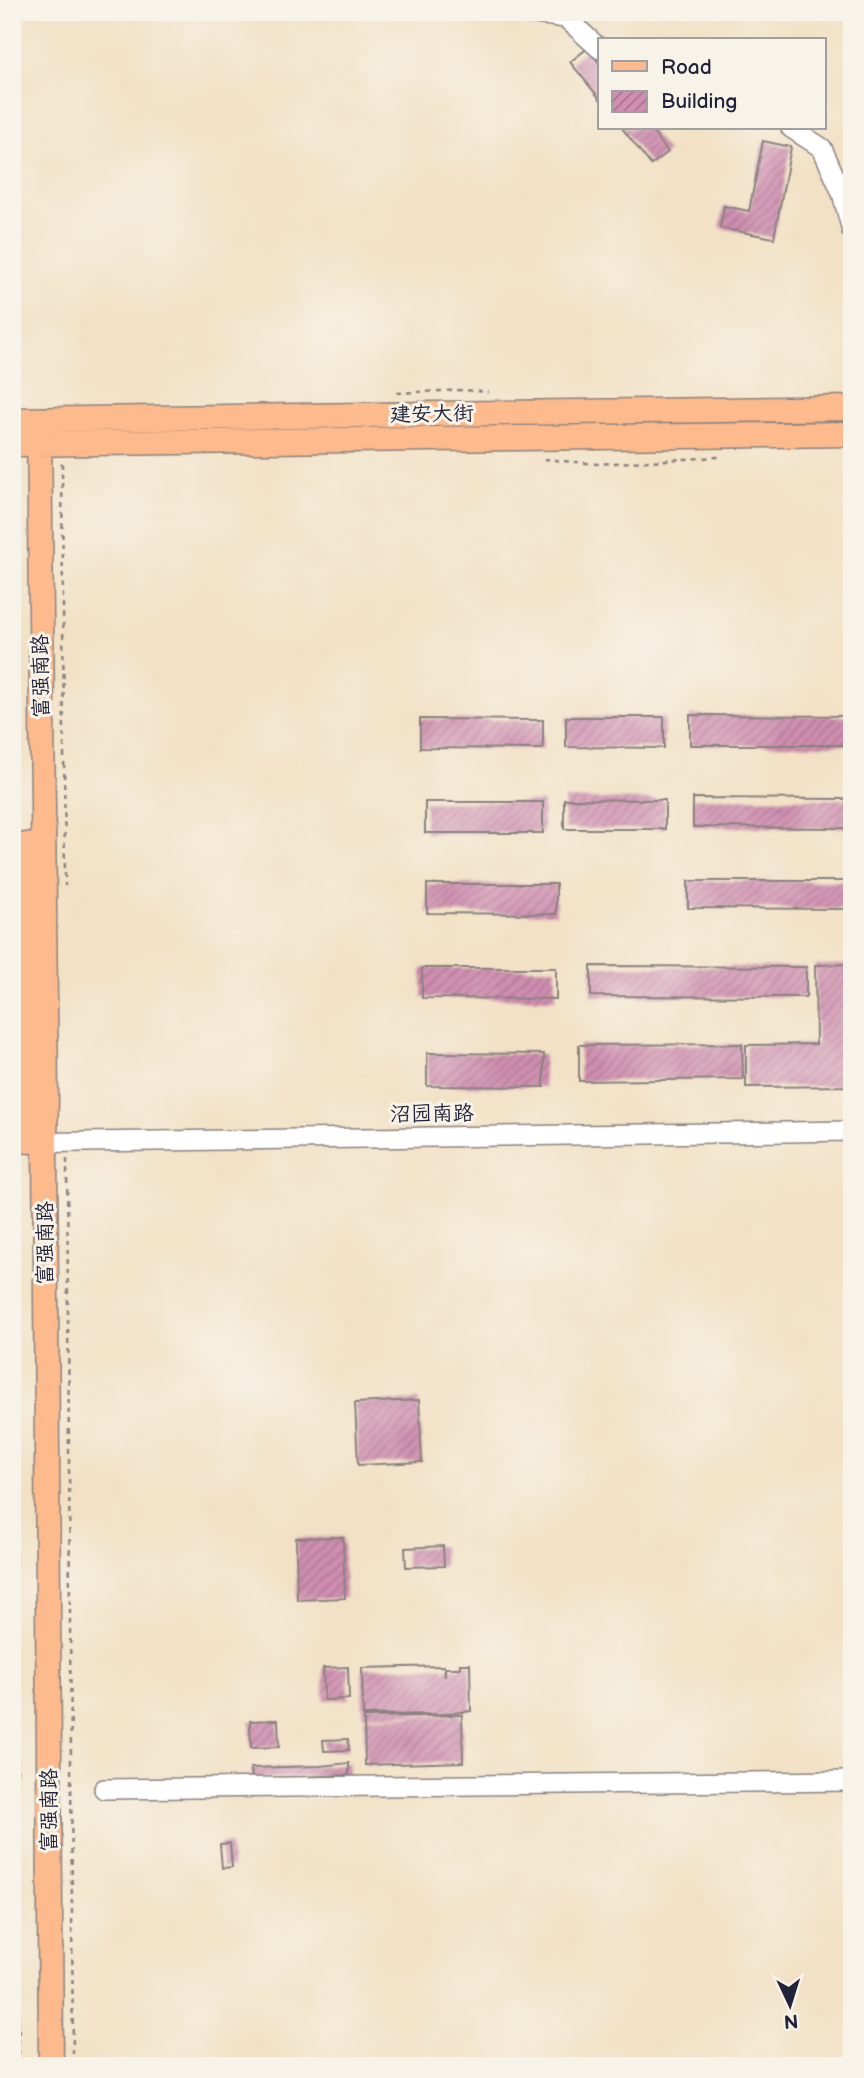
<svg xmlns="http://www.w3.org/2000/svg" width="864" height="2078" viewBox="0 0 864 2078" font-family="'Balsamiq Sans','LXGW WenKai TC',sans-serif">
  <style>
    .building { fill: url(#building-hatch) }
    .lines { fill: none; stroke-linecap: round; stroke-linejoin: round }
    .minor-casing { stroke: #8a8280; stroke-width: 22 }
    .major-casing { stroke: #8a8280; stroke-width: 27 }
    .path { stroke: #8a8280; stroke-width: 2.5; stroke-dasharray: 5 5; stroke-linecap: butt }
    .minor { stroke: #fff; stroke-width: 19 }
    .major { stroke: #fcba8d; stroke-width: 24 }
    .labels { text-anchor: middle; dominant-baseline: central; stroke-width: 6; stroke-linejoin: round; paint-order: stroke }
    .street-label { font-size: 21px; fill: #22223b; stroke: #f7f3e8 }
  </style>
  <defs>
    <pattern id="building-hatch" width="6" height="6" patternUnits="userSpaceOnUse" patternTransform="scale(1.75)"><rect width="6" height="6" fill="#d08eb0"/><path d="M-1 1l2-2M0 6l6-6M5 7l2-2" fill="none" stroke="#a87490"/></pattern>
  </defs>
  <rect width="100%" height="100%" fill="#f7f3e8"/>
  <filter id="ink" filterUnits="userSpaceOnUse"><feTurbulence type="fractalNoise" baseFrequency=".0143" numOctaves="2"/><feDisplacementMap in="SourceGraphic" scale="14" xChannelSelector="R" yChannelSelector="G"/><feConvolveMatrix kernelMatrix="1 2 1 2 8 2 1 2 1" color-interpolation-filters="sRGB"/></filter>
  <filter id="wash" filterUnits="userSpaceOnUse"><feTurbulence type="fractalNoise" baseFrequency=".00686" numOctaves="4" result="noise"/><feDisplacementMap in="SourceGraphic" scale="28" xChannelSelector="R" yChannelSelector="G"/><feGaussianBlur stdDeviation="1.57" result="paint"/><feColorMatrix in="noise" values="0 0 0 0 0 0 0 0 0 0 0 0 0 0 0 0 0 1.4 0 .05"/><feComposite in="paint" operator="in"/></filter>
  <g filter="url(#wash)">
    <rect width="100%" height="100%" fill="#f2e1c5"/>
    <g id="blocks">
      <path class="building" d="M588,48L600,64V99L570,62Z
        M622,128H649L668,152L651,165Z
        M763,141L791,147L774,238L720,228L724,206L749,211Z
        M690,715L850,716V745H690Z
        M566,717H664V748L566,747Z
        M420,719L543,720V749L420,748Z
        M693,798L846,799V828L693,827Z
        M564,799L665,800V829H564Z
        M425,802H543V833H425Z
        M688,881H848V909L688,908Z
        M427,884H556V914L427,913Z
        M852,964V1086L746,1087V1045L816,1044L815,965Z
        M591,966L806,967V997L591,996Z
        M422,968H556V999L422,998Z
        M742,1044L743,1079L579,1081V1045Z
        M427,1053L544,1054V1087L427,1086Z
        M419,1400L422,1462L358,1465L355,1403Z
        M343,1537L345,1598L297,1600L296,1538Z
        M443,1546L444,1566L406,1567L405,1548Z
        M460,1664H470L471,1711L444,1714L363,1715L362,1668L444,1666L445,1677V1668H460Z
        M348,1667L349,1699L324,1700L323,1668Z
        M462,1715L463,1762L365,1765L364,1717Z
        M278,1720L279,1747L251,1748L250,1721Z
        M348,1739L349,1750L324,1751L323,1740Z
        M349,1763V1775L252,1779L251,1768L320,1766Z
        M230,1843L232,1867L222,1868L220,1844Z"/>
    </g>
  </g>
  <g filter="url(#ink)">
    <use href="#blocks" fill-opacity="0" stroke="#8a8280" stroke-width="2"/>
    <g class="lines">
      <defs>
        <path id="minor" d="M522,12L566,18L600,49
          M791,128L822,148L842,193L852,231
          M12,1143L852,1131
          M104,1789L852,1781"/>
        <path id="major" d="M12,420L852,408
          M39,420L46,1098L45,1142L51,2066
          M12,444L852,434
          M26,845L29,1141"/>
      </defs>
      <use href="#minor" class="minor-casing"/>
      <use href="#major" class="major-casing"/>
      <path class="path" d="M397,393L463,390L488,392
        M544,459L596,464L719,457
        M62,463L65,886
        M13,1159L19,2066
        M67,1159L73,2066"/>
      <use href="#minor" class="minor"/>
      <use href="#major" class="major"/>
    </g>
  </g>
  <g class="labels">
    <g class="street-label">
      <text transform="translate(432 414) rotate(-1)">建安大街</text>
      <text transform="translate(41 676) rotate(-91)">富强南路</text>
      <text transform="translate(432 1114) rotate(-1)">沼园南路</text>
      <text transform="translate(45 1243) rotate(-90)">富强南路</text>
      <text transform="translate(49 1810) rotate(-90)">富强南路</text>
    </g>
  </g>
  <rect width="864" height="2078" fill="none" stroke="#f7f3e8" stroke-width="42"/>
  <rect x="598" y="38" width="228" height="91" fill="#f7f3e8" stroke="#a29fa3" stroke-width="2"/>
  <rect x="612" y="61" width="35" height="10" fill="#fcba8d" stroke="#a29fa3" stroke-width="2"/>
  <text x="661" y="74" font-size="21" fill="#22223b">Road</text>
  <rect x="612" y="91" width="35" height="21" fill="url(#building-hatch)" stroke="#a29fa3" stroke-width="2"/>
  <text x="661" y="108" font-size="21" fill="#22223b">Building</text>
  <g transform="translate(790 2005) rotate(176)" stroke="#f7f3e8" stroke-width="5" paint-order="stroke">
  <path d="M0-5L12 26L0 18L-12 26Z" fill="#22223b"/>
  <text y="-10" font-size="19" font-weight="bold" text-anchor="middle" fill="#22223b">N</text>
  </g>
</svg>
